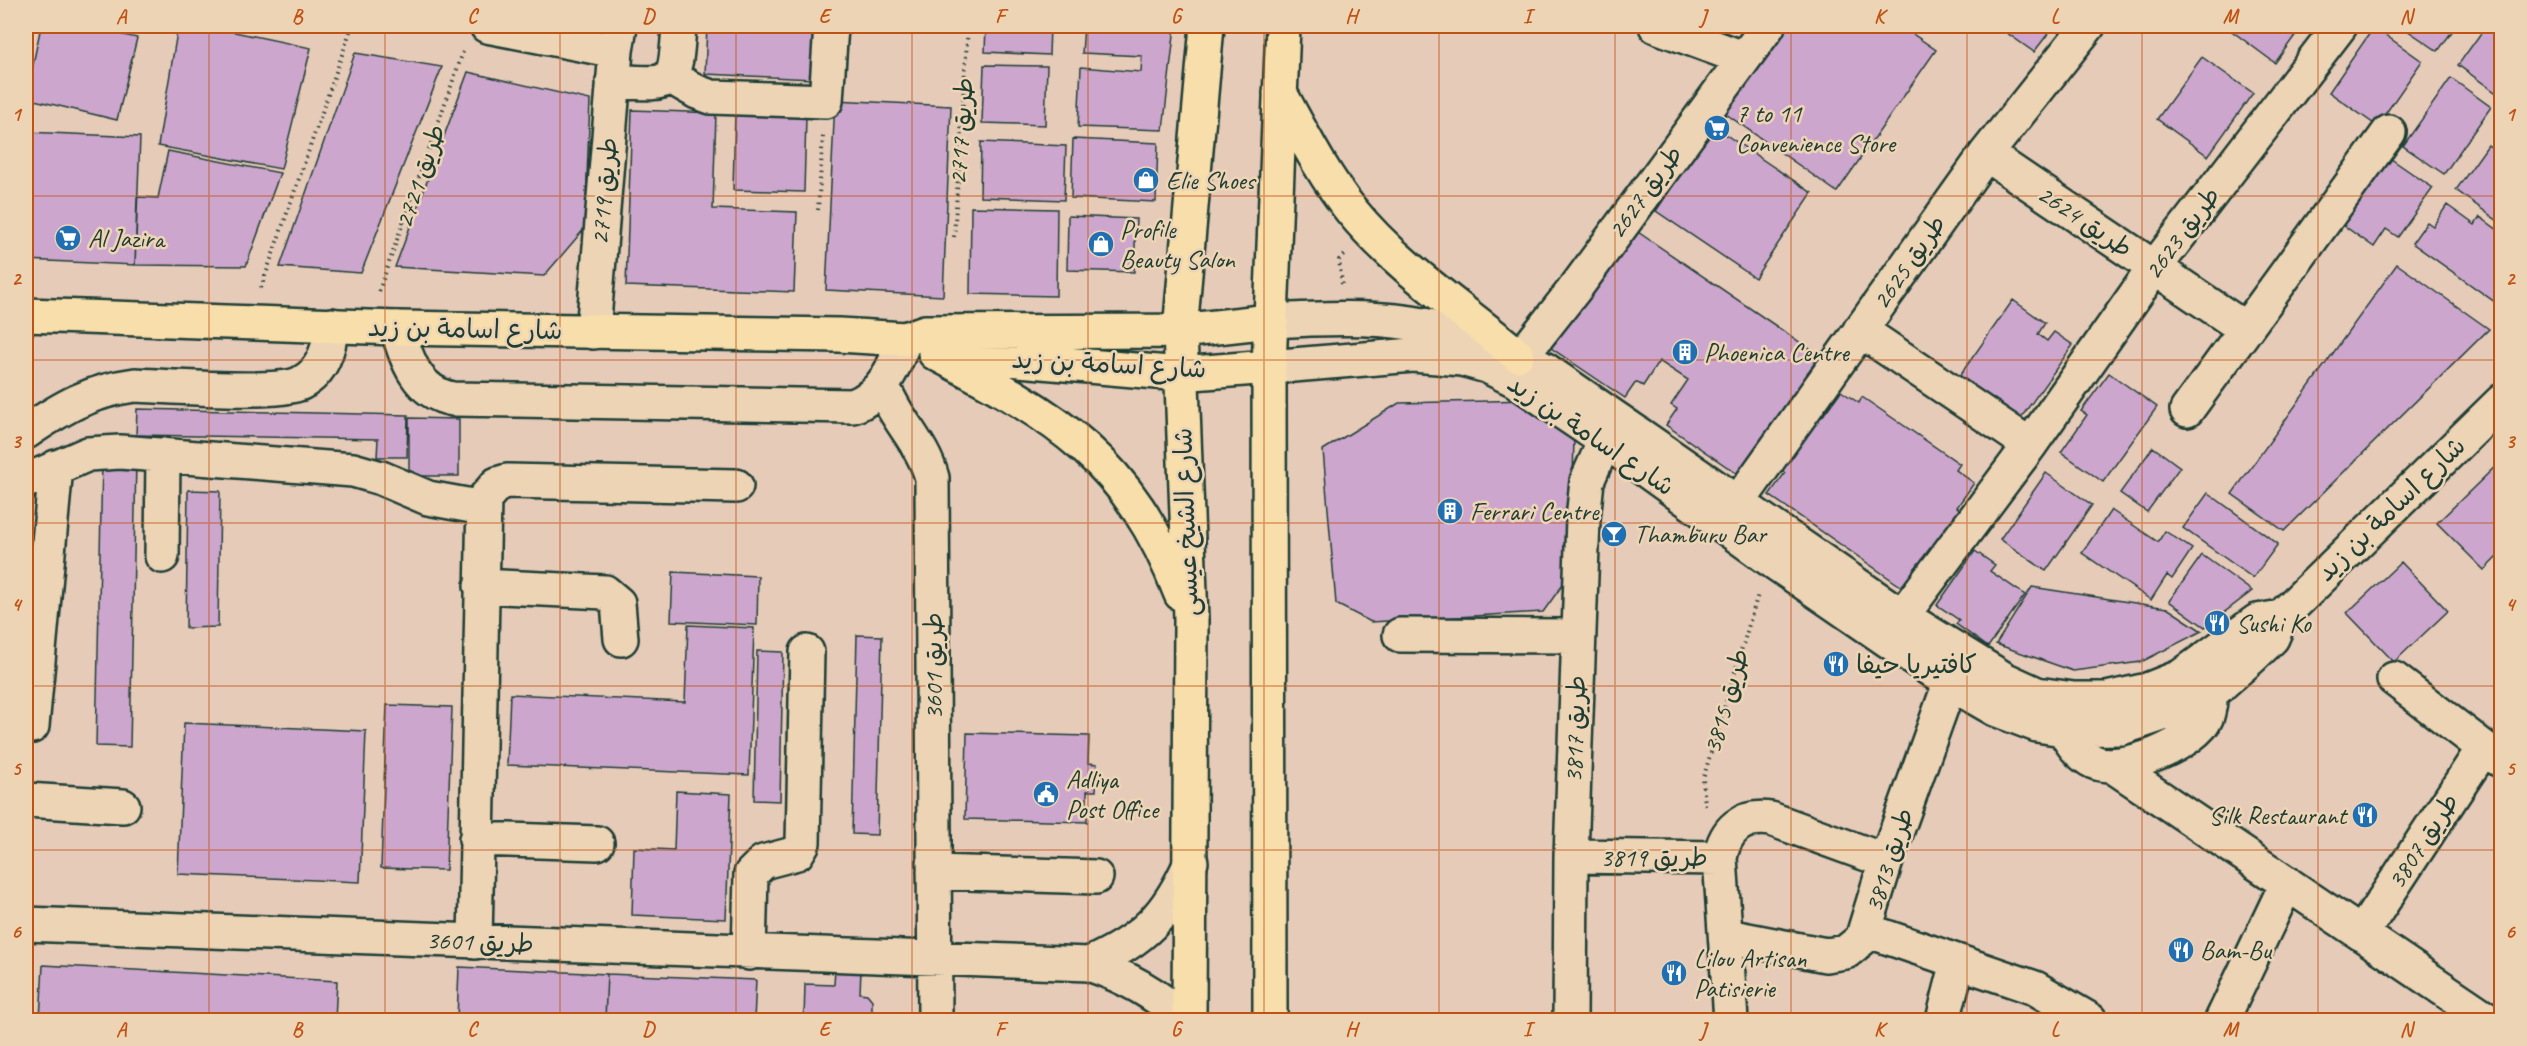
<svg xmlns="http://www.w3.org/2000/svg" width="2527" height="1046" viewBox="0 0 2527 1046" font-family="Caveat,'Playpen Sans Arabic',sans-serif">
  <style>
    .building { fill: #cda6ce; stroke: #1f3d34; stroke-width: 1.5 }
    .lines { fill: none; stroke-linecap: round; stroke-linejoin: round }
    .minor-casing { stroke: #1f3d34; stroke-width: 38 }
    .major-casing { stroke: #1f3d34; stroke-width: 38 }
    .path { stroke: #1f3d34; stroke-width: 4; stroke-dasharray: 1.5 4.5; stroke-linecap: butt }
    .minor { stroke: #edd4b4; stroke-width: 33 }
    .major { stroke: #f8deab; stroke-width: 33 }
    .grid { fill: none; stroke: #c05314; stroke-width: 1.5; stroke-opacity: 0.55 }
    .labels { text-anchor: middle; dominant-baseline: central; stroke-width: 5; stroke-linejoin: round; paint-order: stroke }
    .poi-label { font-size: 26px; fill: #1f3d34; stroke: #edd4b4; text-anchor: start }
    .street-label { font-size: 26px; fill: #1f3d34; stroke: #edd4b4 }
    .neatline { fill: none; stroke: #c05314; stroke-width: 2 }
    .grid-label { font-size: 20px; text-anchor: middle; font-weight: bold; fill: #c05314 }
  </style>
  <rect width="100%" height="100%" fill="#e7cbb9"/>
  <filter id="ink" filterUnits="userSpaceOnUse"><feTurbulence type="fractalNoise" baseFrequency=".0167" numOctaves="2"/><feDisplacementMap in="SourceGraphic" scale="12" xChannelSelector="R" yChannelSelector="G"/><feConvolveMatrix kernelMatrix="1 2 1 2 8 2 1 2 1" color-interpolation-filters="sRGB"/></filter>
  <g filter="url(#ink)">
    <path class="building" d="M41,26H84L137,38L117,120L26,98Z
      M178,26H206L311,48L281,169L158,146Z
      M707,26H814L812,79L705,74Z
      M986,26H1050L1049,55L985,52Z
      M1084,26H1175L1163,130L1078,127L1081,67L1141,72L1142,56L1082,53Z
      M1778,26H1901L1936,50L1837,192L1719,109Z
      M1997,26H2054L2034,52Z
      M2225,26H2302L2275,63Z
      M2401,26H2456L2438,51Z
      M2486,26H2502V97L2458,65Z
      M2374,27L2422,61L2377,126L2329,92Z
      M355,53L442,67L361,273L280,267Z
      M2202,57L2253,93L2208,156L2157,119Z
      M984,65L1047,66L1045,125L982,123Z
      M468,72L590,100L585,228L544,276L395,267Z
      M2451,78L2491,107L2444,174L2403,146Z
      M835,100L951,106L943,296L826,290Z
      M632,110L716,113L713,209L797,212L794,292L626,286Z
      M735,114L806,117L804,192L733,190Z
      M1713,126L1812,193L1755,278L1656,211Z
      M26,132L140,137L135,265L26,260Z
      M1073,139L1158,143L1156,202L1071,198Z
      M981,142L1066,146L1064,200L980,197Z
      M2488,145L2502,155V224L2456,190Z
      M168,151L280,173L246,266L135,265L137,197L158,198Z
      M2384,154L2433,188L2398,237L2386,229L2374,247L2343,225L2360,201L2354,197Z
      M2447,205L2475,225L2480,217L2502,233V307L2412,243L2427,222L2433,226Z
      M971,207L1057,209L1056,296L970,294Z
      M1068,216L1136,219L1134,272L1067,270Z
      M1632,228L1820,356L1807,373L1816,380L1739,475L1666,425L1677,409L1671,405L1688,380L1659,361L1643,386L1636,382L1625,398L1551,348L1563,332L1556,327Z
      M2397,264L2489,329L2284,531L2232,494Z
      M2013,300L2045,323L2038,334L2047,341L2054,332L2073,345L2013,429L1953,385Z
      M2109,373L2157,407L2103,482L2061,452L2087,415L2081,411Z
      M1841,391L1859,403L1862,397L1960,464L1956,470L1974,483L1957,507L1962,511L1921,571L1916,567L1902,587L1769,495L1785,473L1780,469L1818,414L1822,417Z
      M1533,400L1574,436L1571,573L1543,612L1371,622L1336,604L1323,450L1399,403Z
      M137,409L408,415L407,457H377L378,439L136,435Z
      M409,418L459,419V476H409Z
      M2153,447L2180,467L2147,512L2120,493Z
      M2502,460V552L2484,570L2437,523Z
      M102,461L136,462L130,747L96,746Z
      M2046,473L2092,505L2046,571L2000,539Z
      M188,490L220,491L218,627L186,628Z
      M2208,493L2278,544L2253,578L2183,528Z
      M2111,510L2158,542L2165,531L2192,549L2172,579L2167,575L2151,600L2082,553Z
      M1975,551L1995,565L1990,571L2025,595L1988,647L1956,624L1959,620L1937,605Z
      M2202,555L2252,591L2205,627L2169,601Z
      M2401,562L2448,611L2394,662L2347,613Z
      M673,572L758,576L757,625L671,621Z
      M2032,587L2167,608L2202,631L2141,662L2073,671L1996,644Z
      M688,625L754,628L749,775L507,765L510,694L685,702Z
      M857,635L882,636L877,835L852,834Z
      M757,651L783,652L780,801L754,800Z
      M387,705L452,707L446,870L381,868Z
      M184,723L366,731L360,882L178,874Z
      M967,733L1089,736L1088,763L1097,764L1096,791H1087V822L965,819Z
      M676,791L731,794L726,919L632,915L634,848L674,850Z
      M43,965L337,981L335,1020H40Z
      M459,967L607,974L605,1020H457Z
      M835,969L861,970L860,993L867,994L872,1000V1014L866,1019L858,1020H804L805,984L834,985Z
      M607,974L756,980L754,1020H605Z"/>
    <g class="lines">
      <defs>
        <path id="minor" d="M487,26L616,51
          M1656,26L1743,58
          M671,77L697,92L711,97L826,101L831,26
          M613,81C674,85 675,88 679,26
          M1986,154L2244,328
          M1270,321C1380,315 1443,316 1544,369L1902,616L2004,679L2037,694L2074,699H2106L2147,690L2180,677L2257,621L2281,617
          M397,328C407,360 417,393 453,399L853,406C883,395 894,367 905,339
          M1860,330L2030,445
          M593,332L616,51L620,26
          M1521,357L1577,286L1768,26
          M1269,367L1413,355L1462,359L1487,366L1515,380L1604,440L1768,558L1950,683L1995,709L2037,725L2063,729L2121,728L2186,706L2211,693L2252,657L2272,638L2281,617L2502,401
          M883,385C895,420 923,443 932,478L935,1020
          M2187,410L2389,132
          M26,432C63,407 90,391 135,385C167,386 279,395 301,383C323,372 329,348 332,325
          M26,481L88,454L120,452L353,470L381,478L428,498L483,508
          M1724,522L1986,154L2088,26
          M162,556L163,455
          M481,586L605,592L618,603L621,639
          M1902,616L2030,445L2155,267L2340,26
          M1400,635L1578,636
          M2394,679L2500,760
          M32,726L56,467
          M2063,729C2071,742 2079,755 2094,762C2121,774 2196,744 2207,716C2210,706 2211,694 2210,684
          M2113,766L2489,1020
          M26,800L123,806
          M476,839L597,843
          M1571,856L1720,858
          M934,872L1096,877
          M26,924L1089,964C1126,977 1156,993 1185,1020
          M1866,930L2035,988L2090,1020
          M2362,933L2483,749
          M1727,936L1826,955L1846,952L1862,939L1886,861L1950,683L1951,662
          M475,942L484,499L497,484L507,481L736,486
          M749,953L751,874L763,862L797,853L803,843L807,652
          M1089,964C1142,941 1168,915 1191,862
          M1570,1020L1571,856L1583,519L1587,481L1613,422
          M1731,1020L1720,858C1725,829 1742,815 1771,819L1886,861
          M1943,1020L1958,962
          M2222,1020L2287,883"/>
        <path id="major" d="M1280,93C1302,133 1323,175 1351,210C1397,267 1461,308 1517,355
          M26,315L397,328L839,335L905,339L925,332L1180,331L1270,321
          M935,353C1058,418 1129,459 1181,594
          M951,354L1180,374L1269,367
          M1189,1020L1191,619L1180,331L1207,26
          M1270,1020L1269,367L1283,26"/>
      </defs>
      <use href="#minor" class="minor-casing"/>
      <use href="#major" class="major-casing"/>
      <path class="path" d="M818,210L823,136
        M954,237L968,26
        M1342,284L1339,260L1345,255
        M261,288L352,26
        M379,291L463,52
        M1705,806L1703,779L1758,594"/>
      <use href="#minor" class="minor"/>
      <use href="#major" class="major"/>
    </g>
  </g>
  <path class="grid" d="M209,26V1020M385,26V1020M560,26V1020M736,26V1020M912,26V1020M1088,26V1020M1264,26V1020M1439,26V1020M1615,26V1020M1791,26V1020M1967,26V1020M2142,26V1020M2318,26V1020M26,196H2502M26,360H2502M26,523H2502M26,686H2502M26,850H2502"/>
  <defs>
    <symbol id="supermarket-disc" viewBox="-11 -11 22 22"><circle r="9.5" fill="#1f6fb2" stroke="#edd4b4"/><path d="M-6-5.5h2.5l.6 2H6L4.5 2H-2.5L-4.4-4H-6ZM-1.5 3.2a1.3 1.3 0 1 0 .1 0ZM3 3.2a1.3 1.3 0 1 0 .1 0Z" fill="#fff"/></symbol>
    <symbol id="shop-disc" viewBox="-11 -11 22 22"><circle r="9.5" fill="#1f6fb2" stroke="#edd4b4"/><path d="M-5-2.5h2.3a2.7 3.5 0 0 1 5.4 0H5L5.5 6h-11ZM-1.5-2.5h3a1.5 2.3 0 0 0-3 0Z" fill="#fff"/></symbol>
    <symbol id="building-disc" viewBox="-11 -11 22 22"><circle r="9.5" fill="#1f6fb2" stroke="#edd4b4"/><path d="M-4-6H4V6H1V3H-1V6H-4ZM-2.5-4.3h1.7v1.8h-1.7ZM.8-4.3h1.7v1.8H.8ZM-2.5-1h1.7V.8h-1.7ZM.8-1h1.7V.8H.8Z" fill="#fff"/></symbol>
    <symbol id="bar-disc" viewBox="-11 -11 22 22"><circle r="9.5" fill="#1f6fb2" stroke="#edd4b4"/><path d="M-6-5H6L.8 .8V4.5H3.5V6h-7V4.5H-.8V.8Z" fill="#fff"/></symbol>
    <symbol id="restaurant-disc" viewBox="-11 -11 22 22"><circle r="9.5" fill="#1f6fb2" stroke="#edd4b4"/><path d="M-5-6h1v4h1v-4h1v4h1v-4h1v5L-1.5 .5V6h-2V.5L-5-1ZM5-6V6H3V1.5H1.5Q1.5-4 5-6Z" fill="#fff"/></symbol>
    <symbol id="civic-disc" viewBox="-11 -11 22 22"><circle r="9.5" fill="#1f6fb2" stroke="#edd4b4"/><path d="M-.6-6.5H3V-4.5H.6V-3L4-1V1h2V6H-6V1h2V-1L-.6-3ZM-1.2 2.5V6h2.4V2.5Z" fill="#fff"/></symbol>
  </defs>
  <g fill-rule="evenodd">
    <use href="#supermarket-disc" x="1702" y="113" width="30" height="30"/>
    <use href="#shop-disc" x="1131" y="165" width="30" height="30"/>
    <use href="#supermarket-disc" x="53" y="223" width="30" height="30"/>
    <use href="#shop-disc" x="1086" y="229" width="30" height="30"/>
    <use href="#building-disc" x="1670" y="337" width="30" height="30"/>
    <use href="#building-disc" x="1435" y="496" width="30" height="30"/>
    <use href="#bar-disc" x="1599" y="519" width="30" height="30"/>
    <use href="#restaurant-disc" x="2202" y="608" width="30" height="30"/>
    <use href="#restaurant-disc" x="1821" y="649" width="30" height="30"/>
    <use href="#civic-disc" x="1031" y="779" width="30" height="30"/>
    <use href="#restaurant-disc" x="2350" y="800" width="30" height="30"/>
    <use href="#restaurant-disc" x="2166" y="935" width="30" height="30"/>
    <use href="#restaurant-disc" x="1659" y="958" width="30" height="30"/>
  </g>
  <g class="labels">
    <g class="poi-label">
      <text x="1736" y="113">7 to 11<tspan x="1736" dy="30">Convenience Store</tspan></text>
      <text x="1166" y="180">Elie Shoes</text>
      <text x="1120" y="229">Profile<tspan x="1120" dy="30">Beauty Salon</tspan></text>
      <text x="88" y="238">Al Jazira</text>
      <text x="1704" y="352">Phoenica Centre</text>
      <text x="1470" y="511">Ferrari Centre</text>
      <text x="1634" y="534">Thamburu Bar</text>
      <text x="2236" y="623">Sushi Ko</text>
      <text x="1856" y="664">كافتيريا حيفا</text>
      <text x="1066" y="779">Adliya<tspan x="1066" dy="30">Post Office</tspan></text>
      <text x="2346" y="815" text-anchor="end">Silk Restaurant</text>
      <text x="2200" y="950">Bam-Bu</text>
      <text x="1694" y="958">Lilou Artisan<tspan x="1694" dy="30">Patisierie</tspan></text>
    </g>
    <g class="street-label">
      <text transform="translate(961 131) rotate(-86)">طريق 2717</text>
      <text transform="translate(420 176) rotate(-71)">طريق 2721</text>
      <text transform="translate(604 191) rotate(-85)">طريق 2719</text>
      <text transform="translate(1645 192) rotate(-54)">طريق 2627</text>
      <text transform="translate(2085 221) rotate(34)">طريق 2624</text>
      <text transform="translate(2182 233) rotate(-53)">طريق 2623</text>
      <text transform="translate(1909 262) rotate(-55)">طريق 2625</text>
      <text transform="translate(465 329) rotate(1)">شارع اسامة بن زيد</text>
      <text transform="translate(1109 364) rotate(3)">شارع اسامة بن زيد</text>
      <text transform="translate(1591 435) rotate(34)">شارع اسامة بن زيد</text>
      <text transform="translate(2391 509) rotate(-44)">شارع اسامة بن زيد</text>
      <text transform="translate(1186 522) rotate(-92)">شارع الشيخ عيسى</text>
      <text transform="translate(933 666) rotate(-90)">طريق 3601</text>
      <text transform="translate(1726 701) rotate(-74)">طريق 3815</text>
      <text transform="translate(1575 729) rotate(-88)">طريق 3817</text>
      <text transform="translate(2423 841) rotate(-57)">طريق 3807</text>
      <text x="1654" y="857">طريق 3819</text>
      <text transform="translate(1889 860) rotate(-72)">طريق 3813</text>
      <text transform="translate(480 942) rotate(2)">طريق 3601</text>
    </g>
  </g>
  <rect width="2527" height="1046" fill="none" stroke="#edd4b4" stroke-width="66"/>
  <rect x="33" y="33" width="2461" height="980" class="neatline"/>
  <g class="grid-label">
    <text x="121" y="23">A</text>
    <text x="297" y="23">B</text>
    <text x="472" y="23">C</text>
    <text x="648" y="23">D</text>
    <text x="824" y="23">E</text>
    <text x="1000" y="23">F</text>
    <text x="1176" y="23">G</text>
    <text x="1351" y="23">H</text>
    <text x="1527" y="23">I</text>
    <text x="1703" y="23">J</text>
    <text x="1879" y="23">K</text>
    <text x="2055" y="23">L</text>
    <text x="2230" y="23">M</text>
    <text x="2406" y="23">N</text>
    <text x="16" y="121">1</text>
    <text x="2510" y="121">1</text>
    <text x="16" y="285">2</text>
    <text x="2510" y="285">2</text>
    <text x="16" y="448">3</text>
    <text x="2510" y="448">3</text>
    <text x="16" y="611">4</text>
    <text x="2510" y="611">4</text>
    <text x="16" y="775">5</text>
    <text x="2510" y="775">5</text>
    <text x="16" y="938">6</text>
    <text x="2510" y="938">6</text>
    <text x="121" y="1036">A</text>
    <text x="297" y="1036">B</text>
    <text x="472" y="1036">C</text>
    <text x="648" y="1036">D</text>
    <text x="824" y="1036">E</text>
    <text x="1000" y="1036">F</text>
    <text x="1176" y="1036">G</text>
    <text x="1351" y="1036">H</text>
    <text x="1527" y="1036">I</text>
    <text x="1703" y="1036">J</text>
    <text x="1879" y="1036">K</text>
    <text x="2055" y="1036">L</text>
    <text x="2230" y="1036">M</text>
    <text x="2406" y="1036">N</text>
  </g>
</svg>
